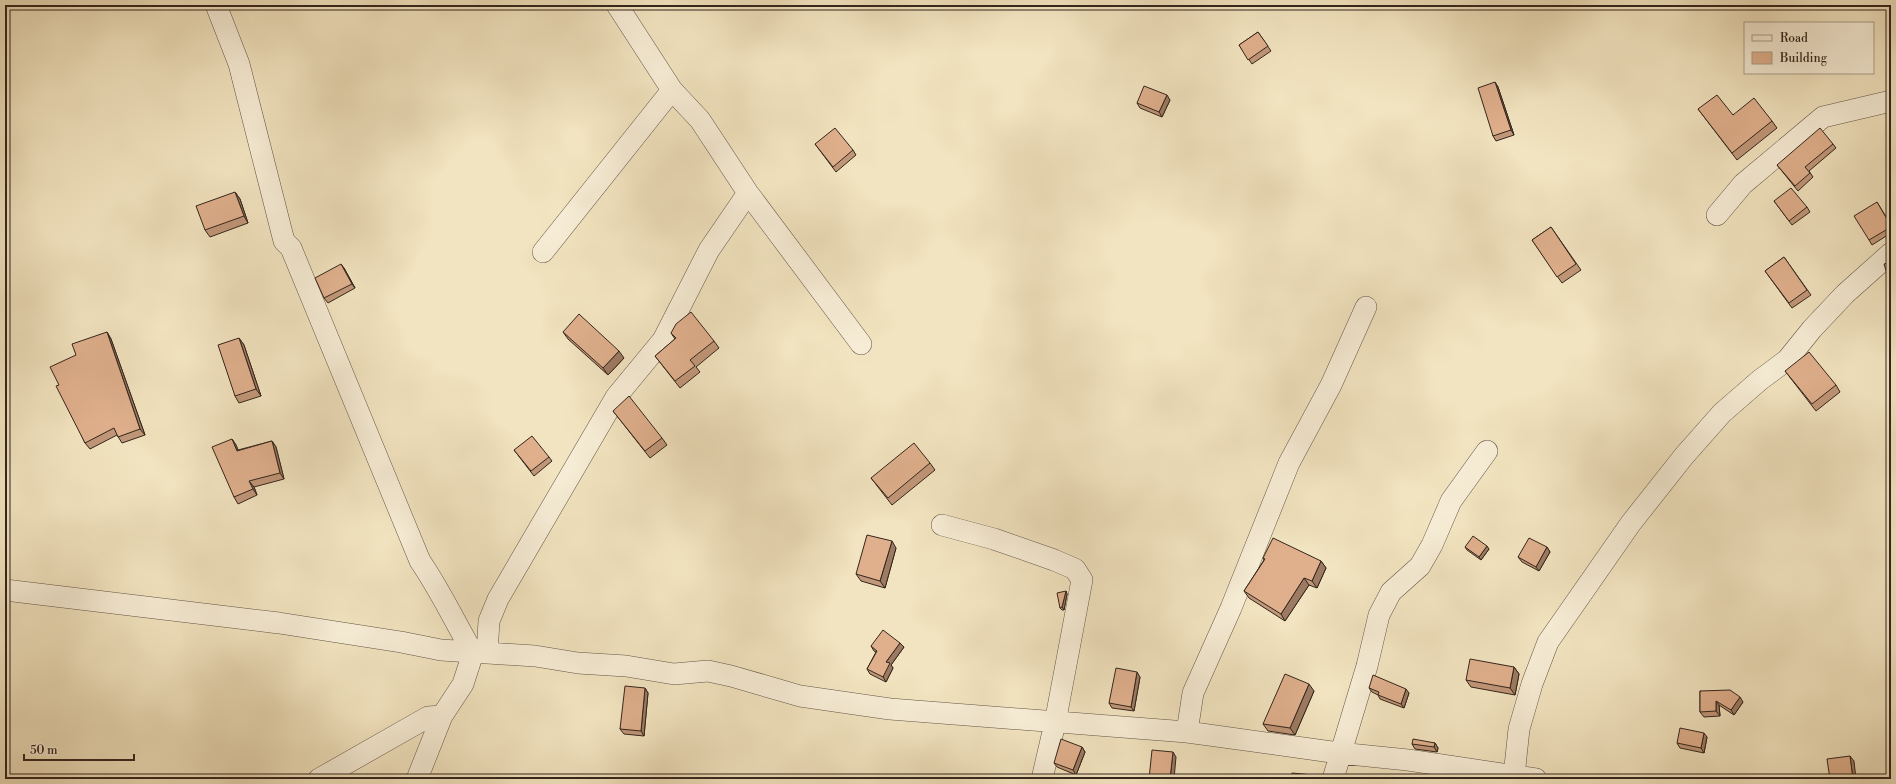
<svg xmlns="http://www.w3.org/2000/svg" width="1896" height="784" viewBox="0 0 1896 784" font-family="'Libre Bodoni',serif">
  <style>
    .lines { fill: none; stroke-linecap: round; stroke-linejoin: round }
    .minor-casing { stroke: #635546; stroke-width: 22 }
    .minor { stroke: #f7edd6; stroke-width: 21 }
    .wall { fill: #c19779; stroke: #33251d }
    .shaded-wall { fill: #9d7b63; stroke: #33251d }
    .building { fill: #e0b08d; stroke: #33251d }
  </style>
  <rect width="100%" height="100%" fill="#f2e4c0"/>
  <filter id="stains"><feTurbulence type="fractalNoise" baseFrequency=".005" numOctaves="4"/><feColorMatrix values="0 0 0 0 .2 0 0 0 0 .09 0 0 0 0 .02 0 0 0 .5 -.17"/></filter>
  <radialGradient id="worn" r=".72"><stop offset=".6" stop-color="#630" stop-opacity="0"/><stop offset="1" stop-color="#630" stop-opacity=".3"/></radialGradient>
  <g class="lines">
    <defs>
      <path id="minor" d="M216,5L239,64L284,241L291,248L420,561C440,590 455,622 473,653L463,684L442,716L417,779
        M617,5L672,90L700,120L748,193L861,344
        M1717,215L1743,184L1823,117L1891,101
        M543,252L672,90
        M942,525L994,539L1054,560L1075,569L1082,580L1055,723L1042,779
        M5,590L279,623L401,642L441,650L535,656L578,663L626,666L674,674L708,671L731,676L800,696L890,709L1187,732L1339,753L1408,760L1536,779
        M487,653L489,621L498,599L616,397L663,340L709,250L748,193
        M1187,732L1193,693L1231,608L1289,463L1331,385L1366,307
        M1514,776L1519,729L1532,684L1548,642L1631,523L1684,456L1722,413L1760,380L1787,360L1812,329L1845,294L1891,253
        M319,779L428,717L442,716
        M1333,779L1367,666L1379,615L1391,592L1420,566L1432,545L1451,501L1487,451"/>
    </defs>
    <use href="#minor" class="minor-casing"/>
    <use href="#minor" class="minor"/>
  </g>
  <path class="wall" d="M1258,32L1271,51L1252,64L1239,45Z
    M1495,82L1498,87L1514,135L1496,141L1493,136Z
    M1170,100L1162,117L1140,108L1137,103Z
    M1698,109L1772,121L1777,128L1737,160Z
    M815,144L853,150L856,155L836,172Z
    M1833,144L1836,148L1809,171L1813,177L1798,191L1777,165Z
    M235,192L240,199L248,223L210,237L205,230Z
    M1774,201L1807,207L1810,212L1792,225Z
    M1877,202L1891,225V233L1872,245L1869,240Z
    M1551,227L1581,270L1562,283L1532,240Z
    M1784,257L1811,295L1792,308L1765,271Z
    M344,268L355,288L328,303L324,298Z
    M107,332L111,339L145,435L122,443L117,435L90,449L85,443L59,385L76,355Z
    M563,332L624,358L608,375L568,339Z
    M671,333L714,341L719,348L696,367L700,372L680,388L655,356L675,339Z
    M239,338L244,345L261,396L239,403L235,396Z
    M1785,371L1836,385L1840,392L1816,411Z
    M613,411L662,438L667,445L650,458Z
    M232,439L236,445L238,450L272,441L276,447L284,479L254,487L257,495L238,504L234,497Z
    M514,450L549,457L552,461L534,476Z
    M930,463L935,470L892,505L871,478Z
    M1465,547L1489,549L1481,560L1467,550Z
    M1547,547L1550,552L1539,571L1522,562L1518,557Z
    M896,548L885,588L861,581L856,574Z
    M1263,558L1321,561L1326,568L1317,588L1309,585L1285,621L1249,598L1244,591L1264,560Z
    M1066,591L1067,594L1064,610H1062L1060,608Z
    M900,643L904,647L891,665L893,668L886,682L870,674L867,669L876,652L874,651L871,646Z
    M1514,667L1519,674L1515,695L1471,687L1466,680Z
    M1140,677L1134,711L1112,708L1109,703Z
    M645,688L648,693L644,736L624,734L620,729Z
    M1369,688L1409,693L1404,708L1380,699L1378,695L1372,692Z
    M1314,691L1295,735L1268,731L1263,724Z
    M1700,691L1743,702L1734,715L1719,705L1720,716L1704,717L1700,712Z
    M1707,737L1704,753L1680,748L1677,743Z
    M1435,743L1438,748L1437,752L1415,749L1412,744Z
    M1082,747L1085,752L1076,775L1057,767L1054,763Z"/>
  <path class="shaded-wall" d="M1495,82L1498,87L1514,135L1511,130Z
    M1167,95L1170,100L1162,117L1159,112Z
    M235,192L240,199L248,223L244,216Z
    M341,264L344,268L355,288L352,284Z
    M107,332L111,339L145,435L140,429Z
    M239,338L244,345L261,396L256,389Z
    M619,351L624,358L608,375L603,368Z
    M232,439L236,445L241,457L237,451Z
    M272,441L276,447L284,479L280,473Z
    M249,481L254,487L257,495L253,489Z
    M892,541L896,548L885,588L880,581Z
    M1487,546L1489,549L1481,560L1479,557Z
    M1547,547L1550,552L1539,571L1536,567Z
    M1321,561L1326,568L1317,588L1312,581Z
    M1304,578L1309,585L1285,621L1281,614Z
    M1066,591L1067,594L1064,610L1062,607Z
    M900,643L904,647L891,665L893,668L886,682L883,677L886,662Z
    M1514,667L1519,674L1515,695L1510,688Z
    M1137,672L1140,677L1134,711L1131,707Z
    M1309,684L1314,691L1295,735L1290,728Z
    M645,688L648,693L644,736L641,731Z
    M1406,689L1409,693L1404,708L1401,704Z
    M1740,697L1743,702L1734,715L1731,710Z
    M1716,701L1719,705L1720,716L1716,711Z
    M1704,733L1707,737L1704,753L1701,748Z
    M1435,743L1438,748L1437,752L1434,747Z
    M1082,747L1085,752L1076,775L1073,770Z
    M1173,752L1176,757L1174,779H1170Z
    M1850,756L1854,761L1856,779H1853Z
    M1313,775L1316,779H1313Z"/>
  <path class="building" d="M1258,32L1268,46L1248,60L1239,45Z
    M1495,82L1511,130L1493,136L1478,88Z
    M1144,86L1167,95L1159,112L1137,103Z
    M1717,95L1733,115L1754,98L1772,121L1732,153L1698,109Z
    M835,128L853,150L833,167L815,144Z
    M1820,128L1833,144L1805,167L1810,173L1795,186L1777,165Z
    M1791,188L1807,207L1789,221L1774,201Z
    M235,192L244,216L205,230L196,206Z
    M1877,202L1891,226V227L1869,240L1854,216Z
    M1551,227L1576,264L1557,277L1532,240Z
    M1784,257L1807,290L1789,303L1765,271Z
    M1891,262V287L1884,264Z
    M341,264L352,284L324,298L315,278Z
    M691,312L714,341L690,360L695,366L675,381L655,356L676,338L671,333L676,324Z
    M579,314L619,351L603,368L563,332Z
    M107,332L140,429L118,437L114,428L85,443L56,386L59,385L50,367L76,355L72,344Z
    M239,338L256,389L235,396L218,345Z
    M1809,352L1836,385L1812,404L1785,371Z
    M629,396L662,438L645,451L613,411Z
    M532,436L549,457L531,471L514,450Z
    M232,439L237,451L272,441L280,473L249,481L253,489L234,497L212,447Z
    M914,443L930,463L888,498L871,478Z
    M867,535L892,541L880,581L856,574Z
    M1473,536L1487,546L1479,557L1465,547Z
    M1273,538L1321,561L1312,581L1304,578L1281,614L1244,591L1265,559L1263,558Z
    M1529,538L1547,547L1536,567L1518,557Z
    M1066,591L1062,607L1060,608L1057,593Z
    M883,630L900,643L886,662L890,663L883,677L867,669L877,651L871,646Z
    M1470,659L1514,667L1510,688L1466,680Z
    M1116,668L1137,672L1131,707L1109,703Z
    M1285,674L1309,684L1290,728L1263,724Z
    M1373,675L1406,689L1401,704L1378,695L1379,692L1369,688Z
    M625,686L645,688L641,731L620,729Z
    M1730,690L1740,697L1731,710L1716,701V711L1700,712V691Z
    M1680,728L1704,733L1701,748L1677,743Z
    M1891,737V779H1888Z
    M1061,739L1082,747L1073,770L1054,763Z
    M1413,739L1435,743L1434,747L1412,744Z
    M1152,750L1173,752L1170,779H1149Z
    M1850,756L1853,779H1830L1827,759Z
    M1292,773L1313,775V779H1291Z"/>
  <rect width="1896" height="784" fill="none" stroke="#f2e4c0" stroke-width="20"/>
  <rect x="6" y="6" width="1884" height="772" fill="none" stroke="#33251d" stroke-width="2"/>
  <rect x="10" y="10" width="1876" height="764" fill="none" stroke="#33251d"/>
  <rect x="1744" y="22" width="130" height="52" fill="#f7edd6" stroke="#a99d8c"/>
  <rect x="1752" y="35" width="20" height="6" fill="#f7edd6" stroke="#a99d8c"/>
  <text x="1780" y="42" font-size="12" fill="#33251d">Road</text>
  <rect x="1752" y="52" width="20" height="12" fill="#e0b08d" stroke="#a99d8c"/>
  <text x="1780" y="62" font-size="12" fill="#33251d">Building</text>
  <path d="M24 754v6h110v-6" fill="none" stroke="#33251d" stroke-width="2"/>
  <text x="30" y="754" font-size="12" fill="#33251d" stroke="#f7edd6" stroke-width="3" paint-order="stroke">50 m</text>
  <rect width="100%" height="100%" filter="url(#stains)"/>
  <rect width="100%" height="100%" fill="url(#worn)"/>
</svg>
